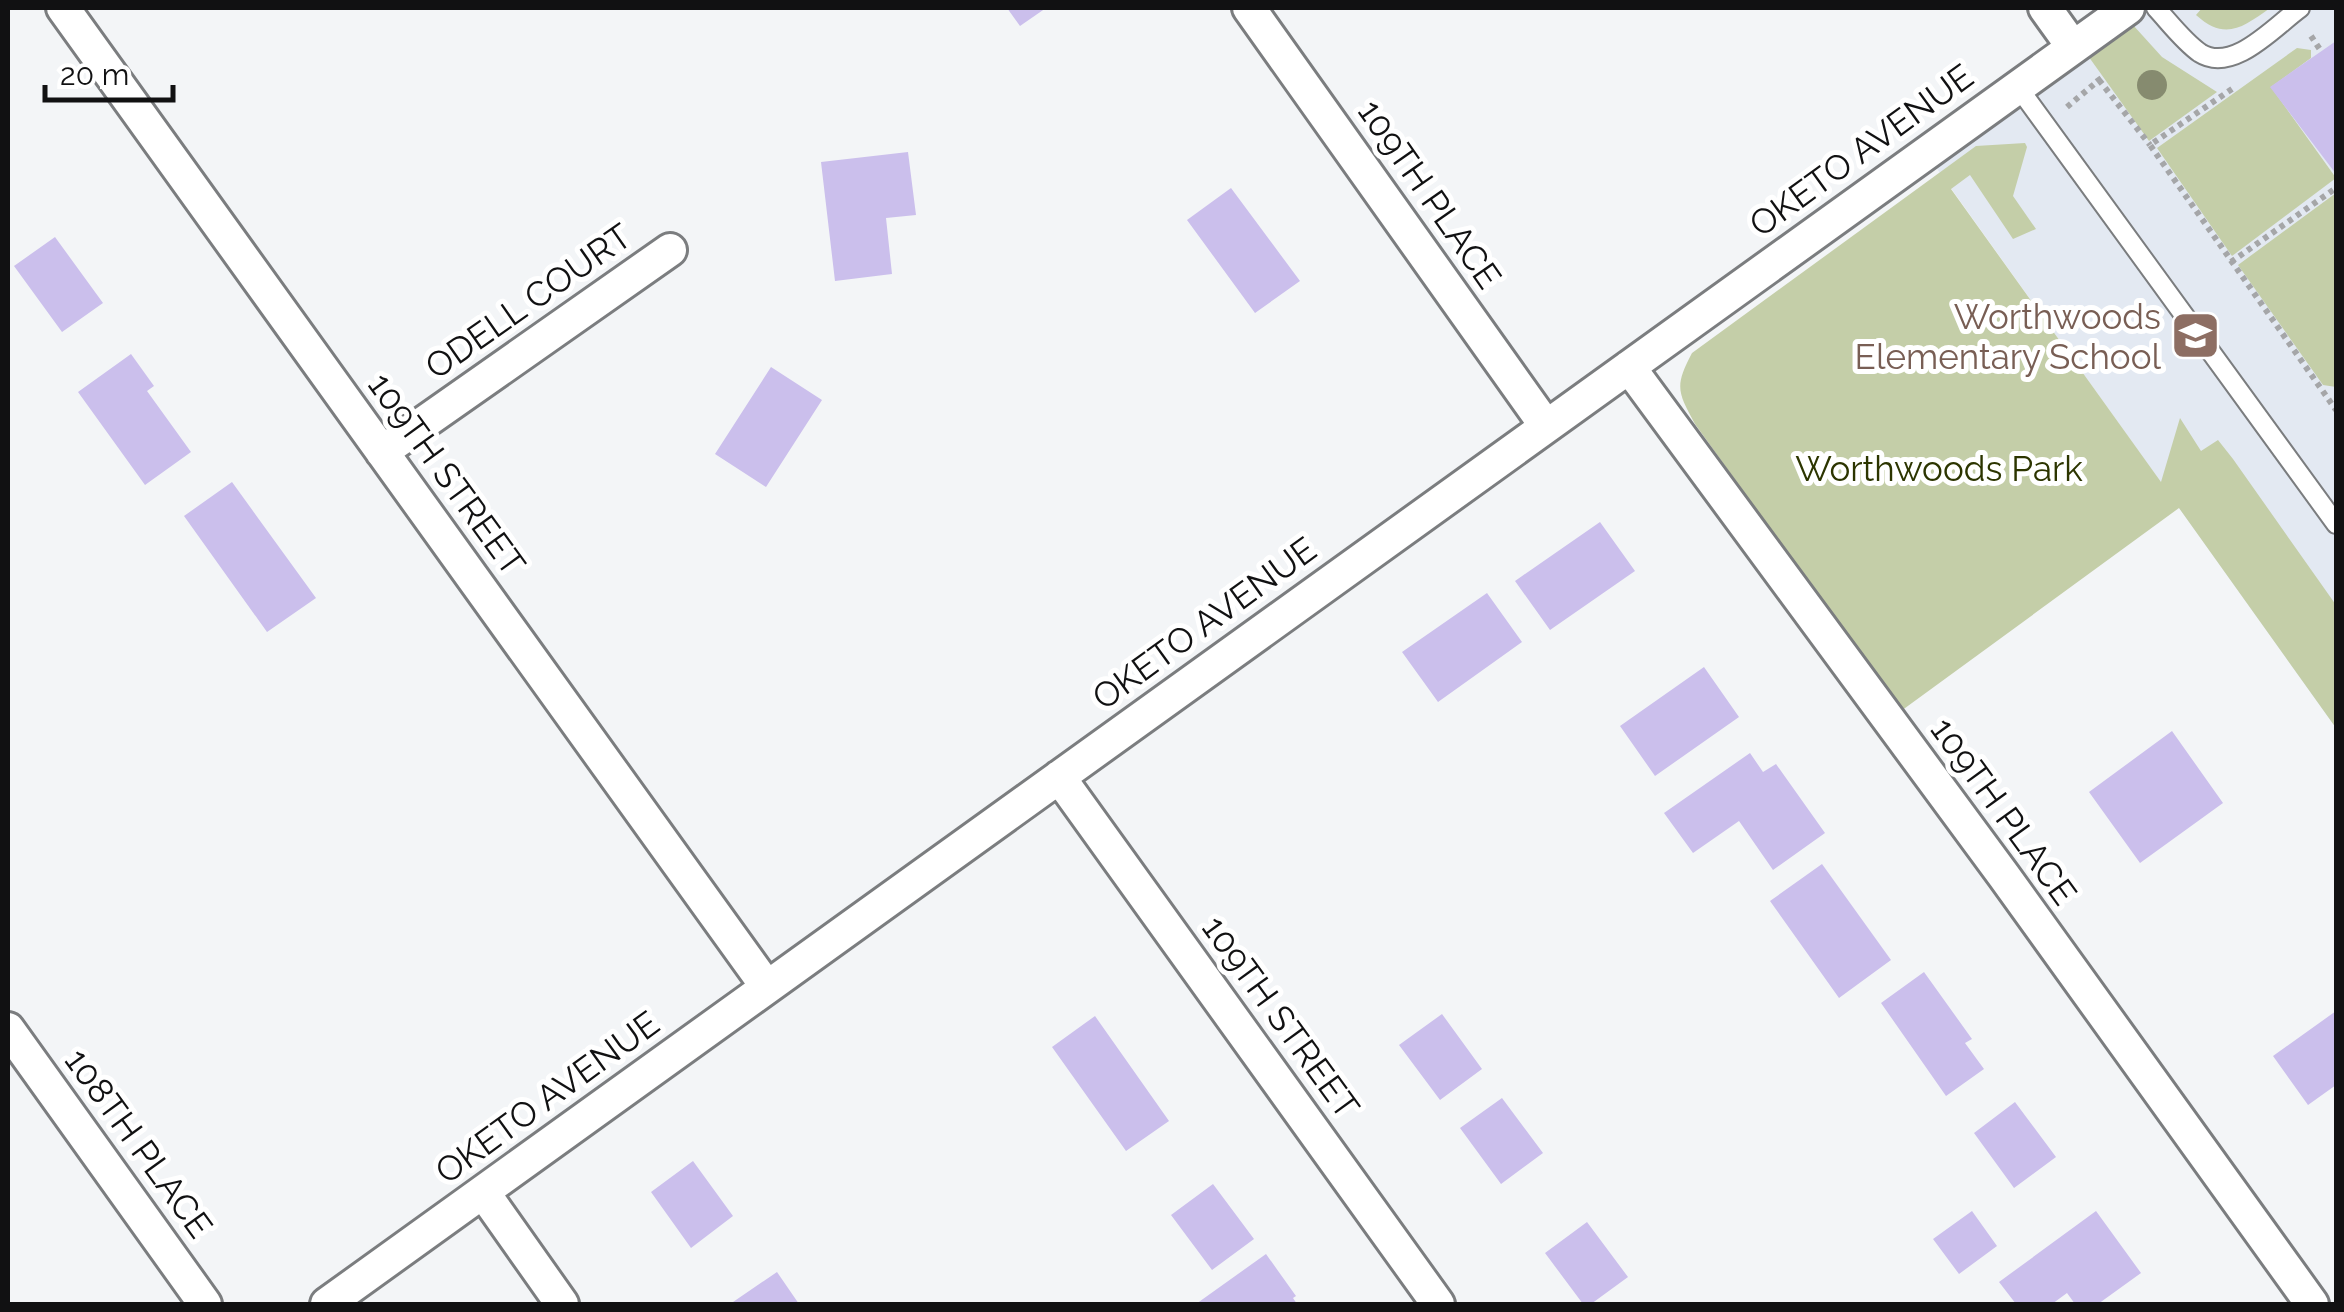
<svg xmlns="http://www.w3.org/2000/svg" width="2344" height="1312" viewBox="0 0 2344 1312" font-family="Raleway,sans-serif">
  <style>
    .built { fill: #e3e9f2 }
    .green { fill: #c4cea8 }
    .building { fill: #cbbfec }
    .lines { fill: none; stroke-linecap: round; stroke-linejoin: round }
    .lane-casing { stroke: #7b7d7f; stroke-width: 22 }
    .street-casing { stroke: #7b7d7f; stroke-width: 38 }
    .path { stroke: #a5a6a8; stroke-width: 6; stroke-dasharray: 5 5; stroke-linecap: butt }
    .lane { stroke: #fff; stroke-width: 18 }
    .street { stroke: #fff; stroke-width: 32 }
    .tree { fill: #868b6f }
    .labels { text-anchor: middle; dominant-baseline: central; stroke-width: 10; stroke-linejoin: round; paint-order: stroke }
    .street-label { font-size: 35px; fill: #111112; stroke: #fff }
    .education-label { font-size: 35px; fill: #785e54; stroke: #fff; text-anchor: end }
    .park-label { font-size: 35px; fill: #2c3500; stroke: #fff }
  </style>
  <rect width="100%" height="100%" fill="#f3f5f7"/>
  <path class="built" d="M2149,8H2336V728L1933,163Z"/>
  <path class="green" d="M2202,8H2270C2242,28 2225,41 2196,15Z
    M2133,25L2162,57L2217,92L2149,141L2086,53Z
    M2297,48L2311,50V58L2271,87L2336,178L2232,256L2157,148Z
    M2025,143L2027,147L2013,196L2036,229L2013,239L1970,175L1951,189L2161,482L2180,418L2201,451L2218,440L2233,459L2336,605V728L2179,508L1901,711L1695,424C1678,392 1674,387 1692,353L1976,146Z
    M2336,193V387L2323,385L2238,265Z"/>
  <path class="building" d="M1007,8H1046L1020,26Z
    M2336,41V174L2270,87Z
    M908,152L916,215L886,218L892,274L835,281L821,162Z
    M1231,188L1300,281L1255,313L1187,220Z
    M55,237L103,303L62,332L14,266Z
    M131,354L154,386L147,391L191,452L145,485L78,392Z
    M771,367L822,400L766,487L715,454Z
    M232,482L316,598L267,632L184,516Z
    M1600,522L1635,571L1550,630L1515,581Z
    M1487,593L1522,642L1438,702L1402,652Z
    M1704,667L1739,717L1655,776L1620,726Z
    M2172,731L2223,803L2140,863L2089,792Z
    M1750,753L1763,772L1776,764L1825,833L1773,870L1739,821L1693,853L1664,813Z
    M1822,864L1891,960L1839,998L1770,901Z
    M1924,972L1972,1039L1965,1043L1984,1069L1946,1096L1881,1003Z
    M2336,1011V1085L2308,1105L2273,1056Z
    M1442,1014L1482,1069L1440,1100L1399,1045Z
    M1095,1016L1169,1121L1126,1151L1052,1047Z
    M1502,1098L1543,1153L1501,1184L1460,1128Z
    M2015,1102L2056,1157L2014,1188L1974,1133Z
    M693,1161L733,1216L691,1248L651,1192Z
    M1213,1184L1254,1239L1212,1270L1171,1215Z
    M1972,1211L1997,1246L1959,1274L1933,1239Z
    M2096,1211L2141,1273L2098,1304H2075L2067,1293L2052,1304H2016L1999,1282Z
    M1587,1222L1628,1277L1591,1304H1583L1545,1253Z
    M1266,1254L1296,1296L1293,1298L1297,1304H1196Z
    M777,1272L799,1304H735L733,1302Z"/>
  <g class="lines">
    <defs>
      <path id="lane" d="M2156,8C2169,22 2184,42 2200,53C2233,74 2275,26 2300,8
        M2018,87L2336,524"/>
      <path id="street" d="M63,8L767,987
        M1249,8L1546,426
        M2045,8L2073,47
        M1629,367L2004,876L2312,1304
        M382,452L670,250
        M1059,777L1438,1304
        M8,1029L205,1304
        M483,1192L562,1304
        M327,1304L2128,8"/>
    </defs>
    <use href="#lane" class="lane-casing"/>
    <use href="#street" class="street-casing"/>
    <path class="path" d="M2311,36L2321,51
      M2099,80L2150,145
      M2232,89L2150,145L2336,410
      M2067,107L2099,80L2096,76
      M2231,262L2336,188"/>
    <use href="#lane" class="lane"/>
    <use href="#street" class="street"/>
  </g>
  <circle class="tree" cx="2152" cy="85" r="15"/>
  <defs>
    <symbol id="school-square" viewBox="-11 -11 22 22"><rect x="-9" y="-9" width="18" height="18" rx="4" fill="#8d6e63" stroke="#fff"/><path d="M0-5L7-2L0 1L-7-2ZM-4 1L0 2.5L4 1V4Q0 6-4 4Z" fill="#fff"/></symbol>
  </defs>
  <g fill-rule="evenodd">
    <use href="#school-square" x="2168" y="308" width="55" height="55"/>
  </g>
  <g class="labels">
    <g class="street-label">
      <text transform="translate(1861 150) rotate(-36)">OKETO AVENUE</text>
      <text transform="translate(1430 194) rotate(55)">109TH PLACE</text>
      <text transform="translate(528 301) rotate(-35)">ODELL COURT</text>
      <text transform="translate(447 474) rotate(54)">109TH STREET</text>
      <text transform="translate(1204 623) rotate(-36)">OKETO AVENUE</text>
      <text transform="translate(2004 811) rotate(54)">109TH PLACE</text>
      <text transform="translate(1281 1017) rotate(54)">109TH STREET</text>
      <text transform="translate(547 1097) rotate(-36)">OKETO AVENUE</text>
      <text transform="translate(139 1143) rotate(54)">108TH PLACE</text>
    </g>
    <g class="education-label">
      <text x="2161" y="316">Worthwoods<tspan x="2161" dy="40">Elementary School</tspan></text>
    </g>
    <g class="park-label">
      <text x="1939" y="468">Worthwoods Park</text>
    </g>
  </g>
  <rect width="2344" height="1312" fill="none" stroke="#111112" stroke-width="20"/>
  <path d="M45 85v15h128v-15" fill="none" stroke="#111112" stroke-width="5"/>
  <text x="60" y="85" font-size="30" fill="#111112" stroke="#ffffff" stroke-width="8" paint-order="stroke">20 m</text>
</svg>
